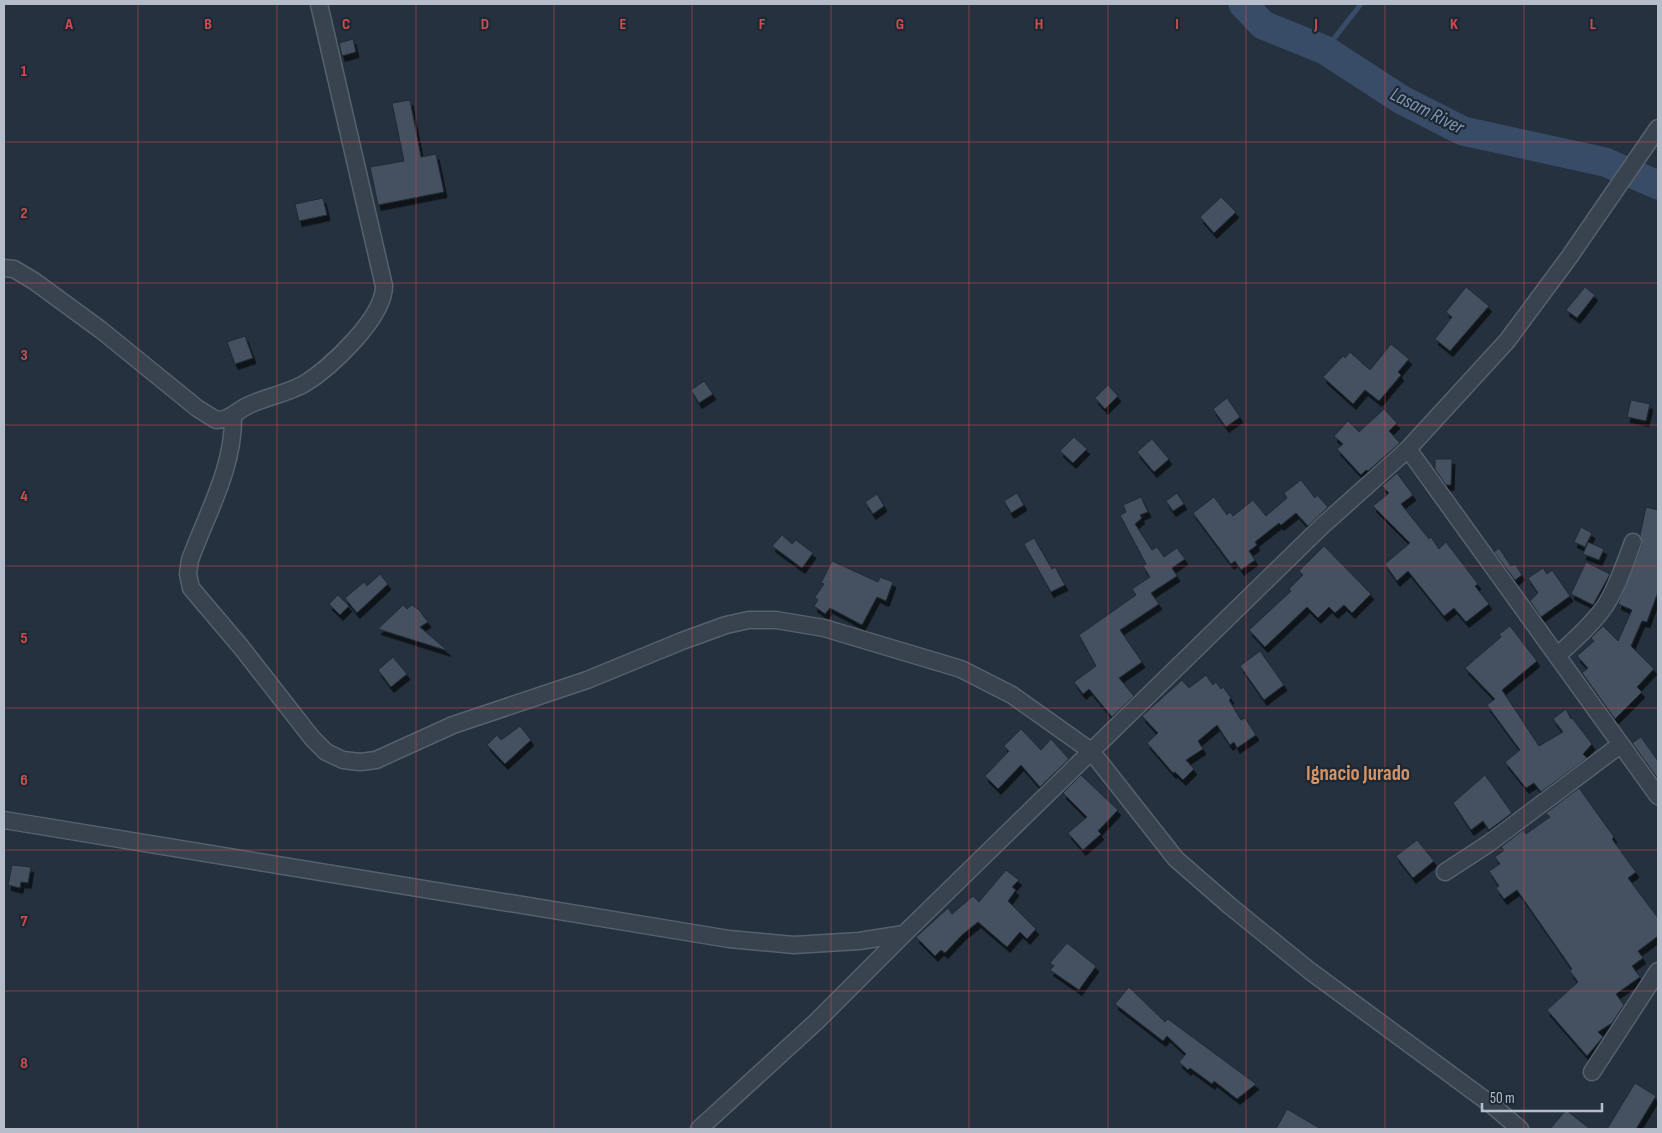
<svg xmlns="http://www.w3.org/2000/svg" width="1662" height="1133" viewBox="0 0 1662 1133" font-family="'Sofia Sans Condensed',sans-serif">
  <style>
    .lines { fill: none; stroke-linecap: round; stroke-linejoin: round }
    .stream { stroke: #394c67; stroke-width: 5 }
    .river { stroke: #394c67; stroke-width: 29 }
    .building { fill: #445161; stroke: #202a36; filter: url(#shadow) }
    .minor-casing { stroke: #57616d; stroke-width: 19 }
    .minor { stroke: #39434f; stroke-width: 16 }
    .grid { fill: none; stroke: #ce4e50; stroke-width: 1; stroke-opacity: 0.55 }
    .labels { text-anchor: middle; dominant-baseline: central; stroke-width: 4.5; stroke-linejoin: round; paint-order: stroke }
    .water-label { font-size: 20px; font-style: italic; fill: #7d94b2; stroke: #1e2834 }
    .quarter-label { font-size: 21px; font-weight: bold; fill: #d59465; stroke: #1e2834 }
    .grid-label { font-size: 16px; text-anchor: middle; font-weight: bold; fill: #ce4e50; stroke: #1e2834; stroke-width: 4.5; stroke-linejoin: round; paint-order: stroke }
  </style>
  <defs>
    <filter id="shadow"><feDropShadow dx="3" dy="5.5" stdDeviation="0" flood-color="#0009"/></filter>
  </defs>
  <rect width="100%" height="100%" fill="#25313f"/>
  <g class="lines">
    <path class="stream" d="M1325,50L1361,4"/>
    <path class="river" d="M1243,4L1263,25L1325,50L1402,100L1463,131L1605,162L1658,185"/>
  </g>
  <path class="building" d="M353,39L356,52L342,56L339,43Z
    M410,100L421,157L436,154L444,192L378,205L370,167L404,161L392,103Z
    M1221,197L1236,212L1214,233L1200,217Z
    M323,198L327,215L299,221L295,204Z
    M1466,287L1489,306L1450,351L1435,339L1452,317L1446,312Z
    M1585,287L1595,295L1577,318L1566,310Z
    M245,336L253,358L235,364L227,342Z
    M1391,344L1409,359L1398,372L1401,375L1379,401L1365,390L1353,404L1323,377L1343,356L1345,358L1350,352L1370,370Z
    M704,381L713,394L699,403L691,390Z
    M1108,385L1118,396L1105,409L1095,398Z
    M1227,398L1240,417L1226,427L1213,409Z
    M1631,400L1650,404L1646,421L1627,417Z
    M1384,409L1397,423L1389,431L1400,443L1368,471L1366,470L1361,475L1337,449L1343,444L1334,436L1348,421L1359,432Z
    M1074,437L1087,449L1073,463L1060,451Z
    M1152,439L1169,459L1154,472L1137,452Z
    M1435,459H1452L1451,485H1446L1435,469Z
    M1397,473L1413,495L1401,504L1429,539L1431,537L1439,549L1446,542L1478,584L1475,586L1489,604L1466,622L1454,608L1444,616L1408,571L1397,581L1385,564L1410,543L1373,506L1389,493L1382,486Z
    M1301,480L1315,498L1317,495L1328,507L1308,526L1296,513L1281,525L1279,523L1255,542L1257,545L1249,551L1255,560L1241,570L1235,561L1231,564L1193,513L1214,497L1227,515L1230,512L1233,516L1253,500L1266,516L1287,498L1284,493Z
    M1017,493L1024,505L1011,513L1004,501Z
    M1177,493L1184,504L1173,511L1166,501Z
    M877,494L884,506L873,514L865,502Z
    M1141,497L1148,512L1140,515L1142,518L1135,524L1152,550L1157,547L1164,557L1177,548L1185,559L1172,568L1177,576L1151,593L1159,604L1120,630L1142,662L1119,678L1134,696L1112,717L1089,689L1083,694L1074,682L1096,666L1079,635L1136,595L1132,589L1150,577L1143,566L1146,564L1120,515L1126,512L1123,505Z
    M1646,507L1658,510V592L1647,622L1642,621L1631,646L1654,669L1637,687L1642,692L1615,719L1582,673L1588,668L1577,656L1594,641L1591,638L1603,626L1618,641L1632,610L1618,604L1642,545L1640,535Z
    M1581,527L1592,533L1585,547L1574,542Z
    M782,535L792,544L796,540L813,553L802,568L772,546Z
    M1034,538L1052,569L1055,567L1065,585L1051,592L1024,544Z
    M1588,542L1604,549L1599,560L1583,554Z
    M1324,546L1371,594L1352,613L1344,605L1335,613L1329,607L1318,618L1307,607L1265,647L1249,630L1291,591L1289,589L1303,575L1299,571Z
    M1499,548L1511,566L1515,564L1522,575L1515,580L1494,552Z
    M832,561L878,582L880,577L893,582L886,601L877,597L862,625L830,608L825,614L814,606L818,600L815,597L824,584L821,583Z
    M1586,562L1610,574L1593,605L1571,594Z
    M1543,568L1547,574L1552,570L1570,596L1541,617L1530,601L1538,593L1528,578Z
    M380,574L388,584L357,613L345,598L364,582L367,586Z
    M338,595L349,606L340,615L329,604Z
    M403,605L407,609L412,605L419,610L428,622L420,627L448,651L378,629Z
    M1510,626L1537,661L1502,690L1539,746L1563,732L1553,719L1566,709L1571,719L1572,718L1592,744L1583,754L1587,758L1541,792L1534,783L1526,788L1505,762L1520,750L1487,705L1495,699L1465,668L1501,637L1499,634Z
    M1260,651L1284,685L1264,700L1240,666Z
    M393,657L407,674L391,687L378,670Z
    M1206,675L1213,685L1216,682L1221,689L1223,687L1231,698L1229,700L1241,720L1245,718L1256,735L1237,748L1234,742L1230,745L1217,725L1198,741L1203,749L1186,760L1194,769L1183,780L1175,772L1173,773L1147,743L1158,733L1142,716L1182,680L1189,688Z
    M520,726L531,740L505,764L487,745L497,735L501,740Z
    M1021,729L1041,750L1051,739L1069,759L1040,787L1021,765L998,789L985,776L1009,751L1004,746Z
    M1641,737L1658,761V779L1632,743Z
    M1081,775L1118,810L1098,831L1101,834L1083,850L1068,833L1087,817L1063,793Z
    M1485,775L1512,813L1489,830L1483,821L1471,830L1453,803Z
    M1579,788L1614,837L1612,839L1636,872L1628,878L1658,918V936L1638,951L1643,958L1632,966L1640,977L1616,994L1624,1005L1612,1023L1598,1032L1603,1037L1587,1056L1547,1010L1578,982L1570,971L1572,969L1517,890L1504,899L1496,888L1499,886L1489,871L1500,864L1495,857L1504,850L1501,847L1523,830L1526,834L1550,817L1546,813Z
    M1417,840L1434,861L1413,878L1396,856Z
    M12,865L31,867L28,883L21,882L20,888L8,885Z
    M1006,870L1019,880L1012,887L1016,890L1008,901L1036,929L1027,939L1020,932L1007,947L978,922L962,935L945,953L941,950L935,956L916,937L948,908L952,914L973,896L979,902Z
    M1067,943L1096,966L1079,990L1050,970L1054,966L1050,963Z
    M1129,987L1165,1022L1168,1019L1256,1084L1237,1099L1214,1081L1212,1084L1190,1068L1188,1070L1179,1062L1186,1054L1167,1036L1163,1041L1115,1004Z
    M1635,1083L1656,1096L1636,1129H1607Z
    M1287,1109L1321,1129H1276Z
    M1566,1110L1590,1129H1550Z"/>
  <g class="lines">
    <defs>
      <path id="minor" d="M1658,128L1570,256L1507,341L1408,449L1658,796
        M4,268L14,269L34,281L101,330L197,408L216,420C230,420 235,412 247,406C265,397 286,394 304,384C330,368 384,318 384,286L319,4
        M233,416C234,468 207,513 190,560L188,574L191,588L241,647L312,738L326,752L343,760L360,762L376,760L453,725L587,680L682,641L726,625L749,620H776L824,628L961,669L1012,695L1091,751L1176,859L1230,906L1310,971L1492,1105L1520,1129
        M1557,656C1574,640 1592,625 1605,606C1618,586 1625,563 1633,542
        M4,820L729,939L794,945L859,941L904,934L1322,526L1408,449
        M1445,872L1488,844L1620,745
        M1592,1072L1658,971
        M699,1129L817,1021L904,934"/>
    </defs>
    <use href="#minor" class="minor-casing"/>
    <use href="#minor" class="minor"/>
  </g>
  <path class="grid" d="M138,4V1129M277,4V1129M416,4V1129M554,4V1129M692,4V1129M831,4V1129M969,4V1129M1108,4V1129M1246,4V1129M1385,4V1129M1524,4V1129M4,142H1658M4,283H1658M4,425H1658M4,566H1658M4,708H1658M4,850H1658M4,991H1658"/>
  <g class="labels">
    <g class="water-label">
      <text transform="translate(1427 111) rotate(27)">Lasam River</text>
    </g>
    <g class="quarter-label">
      <text x="1358" y="773">Ignacio Jurado</text>
    </g>
  </g>
  <g class="grid-label">
    <text x="69" y="29">A</text>
    <text x="208" y="29">B</text>
    <text x="346" y="29">C</text>
    <text x="485" y="29">D</text>
    <text x="623" y="29">E</text>
    <text x="762" y="29">F</text>
    <text x="900" y="29">G</text>
    <text x="1039" y="29">H</text>
    <text x="1177" y="29">I</text>
    <text x="1316" y="29">J</text>
    <text x="1454" y="29">K</text>
    <text x="1593" y="29">L</text>
    <text x="24" y="76">1</text>
    <text x="24" y="218">2</text>
    <text x="24" y="360">3</text>
    <text x="24" y="501">4</text>
    <text x="24" y="643">5</text>
    <text x="24" y="785">6</text>
    <text x="24" y="926">7</text>
    <text x="24" y="1068">8</text>
  </g>
  <rect width="1662" height="1133" fill="none" stroke="#b5beca" stroke-width="10"/>
  <path d="M1482 1103v8h120v-8" fill="none" stroke="#b5beca" stroke-width="2.5"/>
  <text x="1490" y="1103" font-size="15" fill="#b5beca" stroke="#1e2834" stroke-width="4" paint-order="stroke">50 m</text>
</svg>
